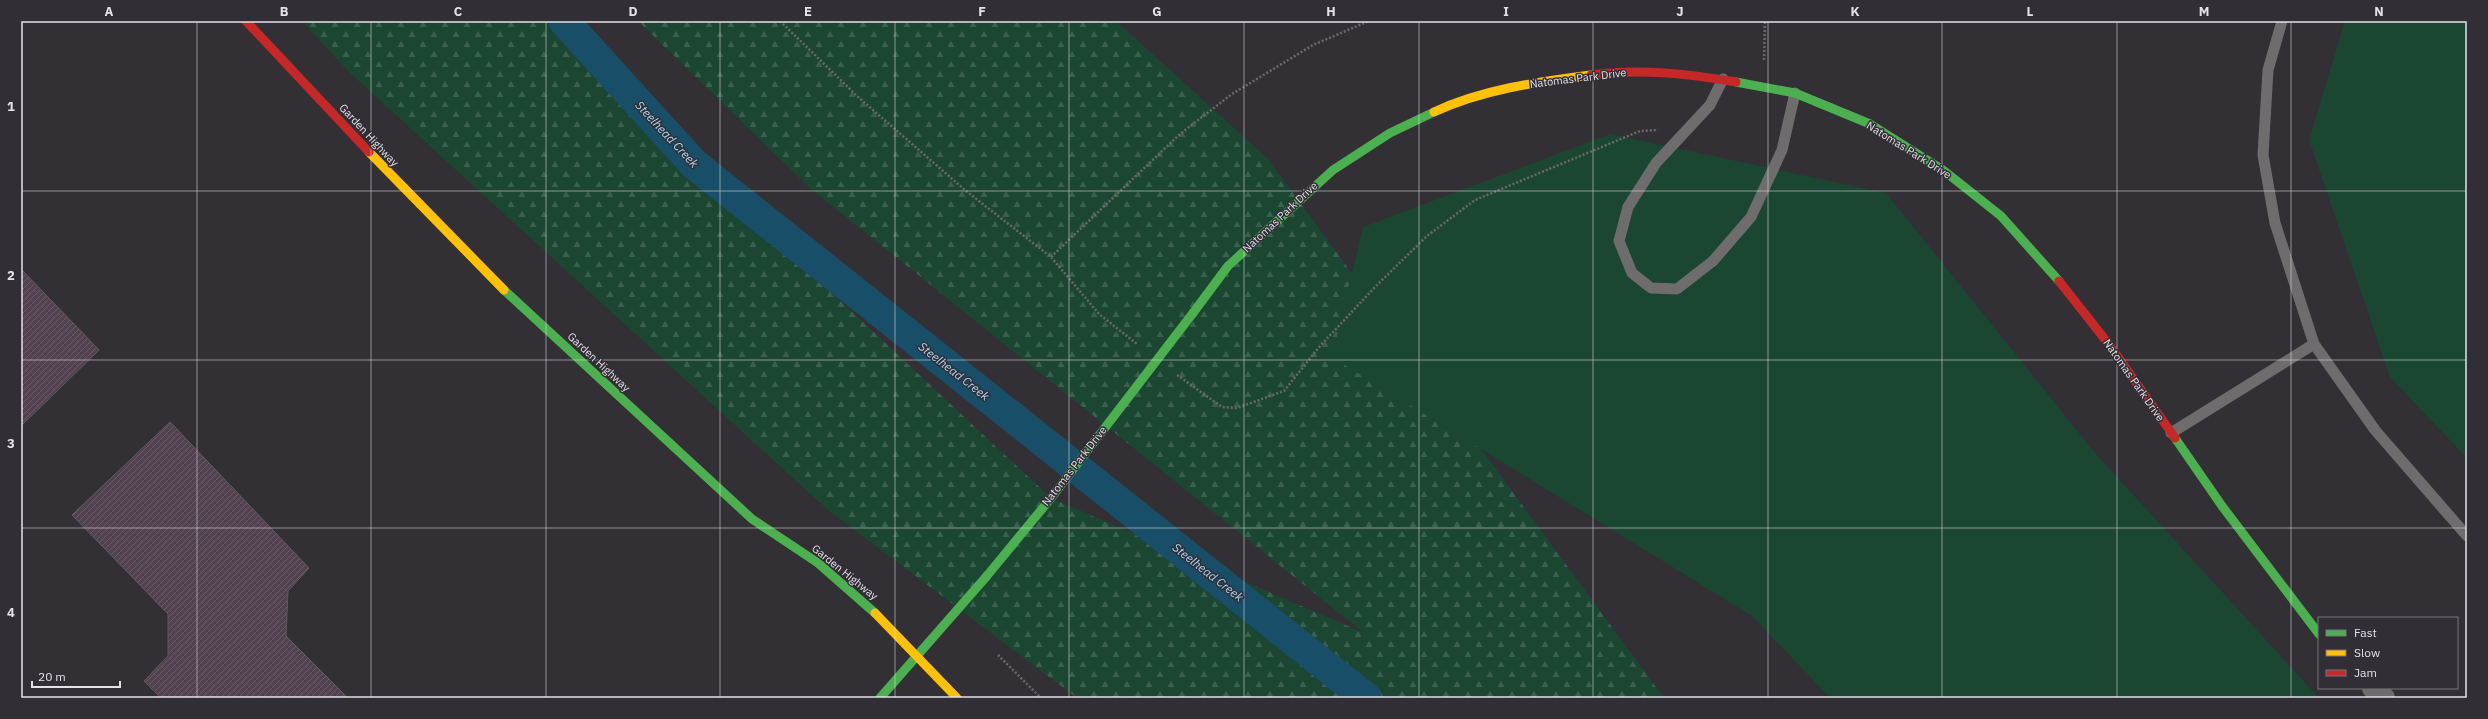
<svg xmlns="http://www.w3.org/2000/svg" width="2488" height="719" viewBox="0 0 2488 719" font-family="'IBM Plex Sans',sans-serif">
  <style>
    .forest { fill: url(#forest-firs) }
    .park { fill: #1b4632 }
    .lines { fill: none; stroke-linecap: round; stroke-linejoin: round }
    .canal { stroke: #194e69; stroke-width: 31 }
    .building { fill: url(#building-hatch); stroke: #5f5c5f }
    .path { stroke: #6b6a6b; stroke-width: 2.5; stroke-dasharray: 2 2; stroke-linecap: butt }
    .lane { stroke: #6e6c6d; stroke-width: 11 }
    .street { stroke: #6e6c6d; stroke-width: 22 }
    .fast { stroke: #4caf50; stroke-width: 9 }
    .slow { stroke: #ffc107; stroke-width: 9 }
    .jam { stroke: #c62828; stroke-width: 9 }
    .fast-bridge { stroke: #4caf50; stroke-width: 9 }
    .grid { fill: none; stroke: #e4e2e7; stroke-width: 1; stroke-opacity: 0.55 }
    .labels { text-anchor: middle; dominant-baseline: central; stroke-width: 3; stroke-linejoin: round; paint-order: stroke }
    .street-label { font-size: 11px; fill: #e4e2e7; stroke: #312e36 }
    .water-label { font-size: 12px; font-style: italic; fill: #abdaf6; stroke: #312e36 }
    .neatline { fill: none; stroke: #e4e2e7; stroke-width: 1.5 }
    .grid-label { font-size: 13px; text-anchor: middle; font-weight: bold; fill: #e4e2e7 }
  </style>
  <defs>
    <pattern id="forest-firs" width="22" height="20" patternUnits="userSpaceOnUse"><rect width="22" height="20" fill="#1b4632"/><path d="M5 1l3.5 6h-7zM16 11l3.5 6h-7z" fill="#3c6050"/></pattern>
    <pattern id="building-hatch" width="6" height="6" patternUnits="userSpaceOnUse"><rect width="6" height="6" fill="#52414e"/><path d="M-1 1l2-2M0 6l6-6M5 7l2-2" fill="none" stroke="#6b5c68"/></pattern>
  </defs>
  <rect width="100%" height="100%" fill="#323034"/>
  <path class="forest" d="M302,21H561L694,164L1051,498L1364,633L810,188L638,21H1116L1268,159L1664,698H1077L827,509L348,71Z"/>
  <path class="park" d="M2345,21H2467V458L2390,377L2309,140Z
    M1610,134L1886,193L2095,453L2319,698H1830L1752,616L1332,357L1363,227Z"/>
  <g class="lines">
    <path class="canal" d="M564,21L694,164L1366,698"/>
  </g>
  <path class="building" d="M21,269L99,350L21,426Z
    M170,422L309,568L288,591L286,636L348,698H161L144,681L168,656V614L72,515Z"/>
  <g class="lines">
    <path class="path" d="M780,21L857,96L966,191L1051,257L1099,314L1137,344
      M1764,60L1765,21
      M1051,257L1180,134L1232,94L1313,45L1369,21
      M1177,375L1222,407L1237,408L1284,391L1320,346L1375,287L1427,236L1475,200L1640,131L1658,130
      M998,655L1041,698"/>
    <path class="lane" d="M2282,21L2268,70L2263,155L2275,223L2314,344L2375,430L2467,536
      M1723,79L1710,105L1656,163L1628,207L1619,241L1632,273L1651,288L1677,289L1713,261L1751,217L1782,150L1795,93
      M2171,433L2314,344"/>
    <path class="street" d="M2373,688L2384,698"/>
    <path class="fast" d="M1736,82L1795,93L1870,124L1943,170L2001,216L2059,281
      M504,290L752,519L818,563L875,613
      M1193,313L1228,266L1333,170L1390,133L1434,112
      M2175,438L2222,506L2319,634
      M880,698L986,577"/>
    <path class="slow" d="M1434,112C1483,89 1538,82 1591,75
      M369,152L504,290
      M875,613L957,698"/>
    <path class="jam" d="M246,21L369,152
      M1591,75C1639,68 1689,74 1736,82
      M2059,281L2111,347L2175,438"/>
    <path class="fast-bridge" d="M986,577L1051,498L1193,313"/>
  </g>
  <path class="grid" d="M197,21V698M371,21V698M546,21V698M720,21V698M895,21V698M1069,21V698M1244,21V698M1419,21V698M1593,21V698M1768,21V698M1942,21V698M2117,21V698M2291,21V698M21,191H2467M21,360H2467M21,528H2467"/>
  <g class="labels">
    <g class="street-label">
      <text transform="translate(1578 78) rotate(-7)">Natomas Park Drive</text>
      <text transform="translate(369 135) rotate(47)">Garden Highway</text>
      <text transform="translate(1909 150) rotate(32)">Natomas Park Drive</text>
      <text transform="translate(1280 217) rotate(-43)">Natomas Park Drive</text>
      <text transform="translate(599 362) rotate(43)">Garden Highway</text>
      <text transform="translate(2134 380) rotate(55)">Natomas Park Drive</text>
      <text transform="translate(1074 466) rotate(-52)">Natomas Park Drive</text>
      <text transform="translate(845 572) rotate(39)">Garden Highway</text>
    </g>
    <g class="water-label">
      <text transform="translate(667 134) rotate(47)">Steelhead Creek</text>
      <text transform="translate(954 371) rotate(38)">Steelhead Creek</text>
      <text transform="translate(1208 572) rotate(38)">Steelhead Creek</text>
    </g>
  </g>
  <rect width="2488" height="719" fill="none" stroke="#312e36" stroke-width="44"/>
  <rect x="2318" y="617" width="140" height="72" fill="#312e36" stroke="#79767d"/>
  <rect x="2326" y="630" width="20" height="6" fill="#4caf50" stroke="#79767d"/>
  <text x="2354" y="637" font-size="12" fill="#e4e2e7">Fast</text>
  <rect x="2326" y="650" width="20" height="6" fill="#ffc107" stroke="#79767d"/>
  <text x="2354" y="657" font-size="12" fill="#e4e2e7">Slow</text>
  <rect x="2326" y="670" width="20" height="6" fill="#c62828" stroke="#79767d"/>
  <text x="2354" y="677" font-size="12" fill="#e4e2e7">Jam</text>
  <path d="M32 681v6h88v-6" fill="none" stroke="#e4e2e7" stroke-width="2"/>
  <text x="38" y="681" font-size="12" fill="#e4e2e7" stroke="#312e36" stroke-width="3" paint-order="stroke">20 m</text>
  <rect x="22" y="22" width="2444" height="675" class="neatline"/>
  <g class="grid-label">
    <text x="109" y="16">A</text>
    <text x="284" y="16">B</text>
    <text x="458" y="16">C</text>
    <text x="633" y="16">D</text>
    <text x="808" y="16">E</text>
    <text x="982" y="16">F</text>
    <text x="1157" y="16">G</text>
    <text x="1331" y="16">H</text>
    <text x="1506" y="16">I</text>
    <text x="1680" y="16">J</text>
    <text x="1855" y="16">K</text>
    <text x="2030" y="16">L</text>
    <text x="2204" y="16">M</text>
    <text x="2379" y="16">N</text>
    <text x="11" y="111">1</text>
    <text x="11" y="280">2</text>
    <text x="11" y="448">3</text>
    <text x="11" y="617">4</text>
  </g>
</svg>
